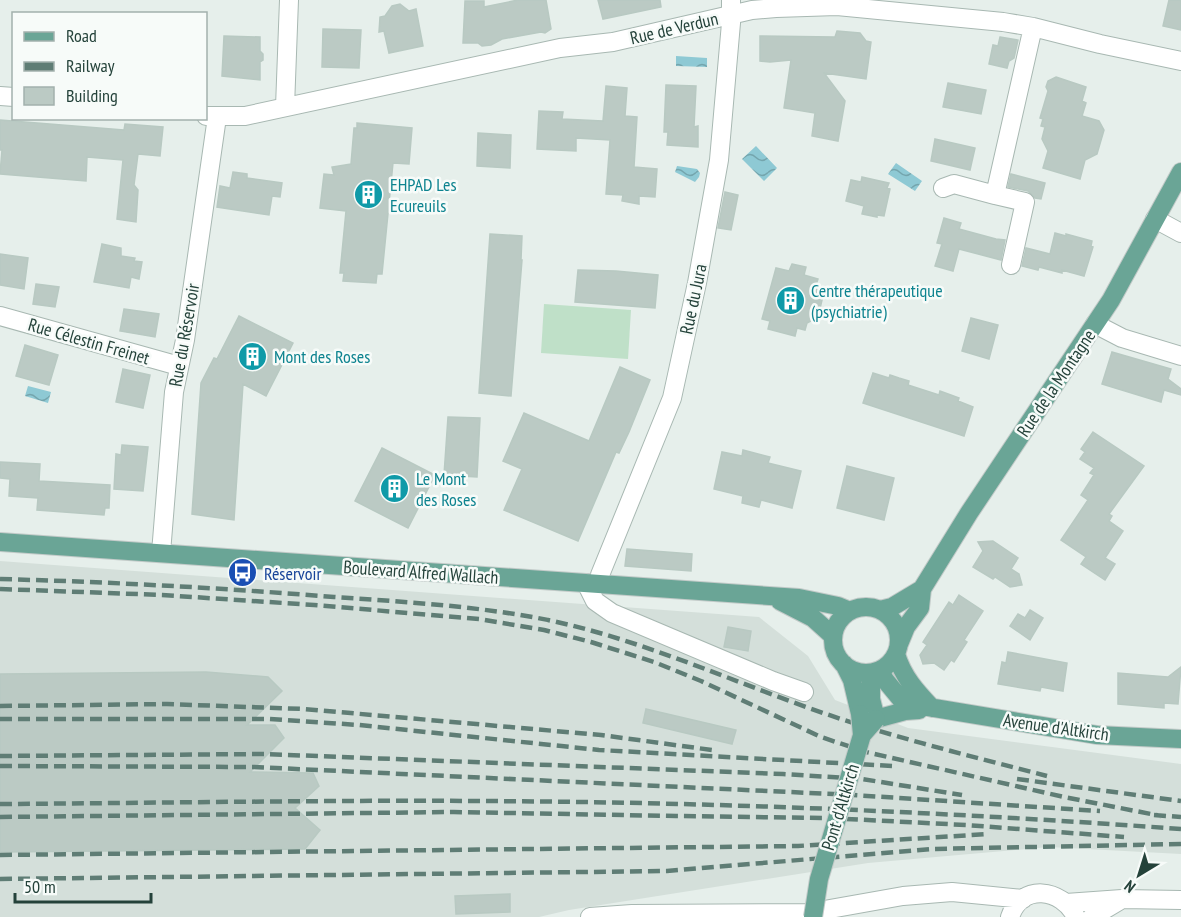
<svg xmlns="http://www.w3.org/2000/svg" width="1181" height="917" viewBox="0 0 1181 917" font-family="'PT Sans Narrow',sans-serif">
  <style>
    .built { fill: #d4dfda }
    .grass { fill: #bfe0c8 }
    .water { fill: url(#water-waves) }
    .building { fill: #bbcac4; stroke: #b8c9c2; stroke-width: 1.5 }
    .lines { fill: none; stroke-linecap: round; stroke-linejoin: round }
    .minor-casing { stroke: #a8b8b2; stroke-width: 20 }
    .major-casing { stroke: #c2cac8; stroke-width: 20 }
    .minor { stroke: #fff; stroke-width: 18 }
    .major { stroke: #6aa596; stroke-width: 18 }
    .rail { stroke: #5f7d75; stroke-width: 4.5; stroke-dasharray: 12 6; stroke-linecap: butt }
    .major-bridge-casing { stroke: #c2cac8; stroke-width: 20; stroke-linecap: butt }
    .major-bridge { stroke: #6aa596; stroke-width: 18 }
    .labels { text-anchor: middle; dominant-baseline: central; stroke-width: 5; stroke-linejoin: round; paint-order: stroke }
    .street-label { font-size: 18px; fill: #24423a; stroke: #f7fbf9 }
    .culture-label { font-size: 18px; fill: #0d838f; stroke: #f7fbf9; text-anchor: start }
    .transit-label { font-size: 18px; fill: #164399; stroke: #f7fbf9; text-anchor: start }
  </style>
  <defs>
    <pattern id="water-waves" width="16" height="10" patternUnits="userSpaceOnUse" patternTransform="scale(1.5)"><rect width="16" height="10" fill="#8ec9d4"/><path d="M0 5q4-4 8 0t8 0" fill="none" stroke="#74a5ad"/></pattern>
  </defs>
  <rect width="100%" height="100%" fill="#e6efeb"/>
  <path class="built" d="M0,561L759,617L808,656L835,700L908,728L1181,764V854L1049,847L868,863L569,910L539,917H0Z"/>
  <path class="grass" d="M544,304L631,310L628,359L541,353Z"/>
  <path class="water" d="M676,56L707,58V67L676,66Z
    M756,146L777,168L764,181L742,159Z
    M896,163L922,181L915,191L888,174Z
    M677,166L697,169L700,173L699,177L695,182L675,172Z
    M28,386L51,392L48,403L25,396Z"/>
  <path class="building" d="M518,0H546L551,29L545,33L541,32L502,39L491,45L482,46L478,43H463L465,1H484V7Z
    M598,0H660L661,7L603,19Z
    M1169,0H1181V30L1163,26Z
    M400,4L409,11L416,9L423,46L389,53L384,31L379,32L380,17L385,16L392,6Z
    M323,29L361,30L359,68L322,67Z
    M837,31L860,33L866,41L871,42L866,79L824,73L845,101L838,141L812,136L815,113L784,108L791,60L770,62L760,61V36L835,37Z
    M224,36L260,37V51L263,54V60L260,62V80L222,76Z
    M1000,37L1018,40L1014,58L1009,61L1007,68L989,64L993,45L998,46Z
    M1056,77L1086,87L1082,101L1086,103L1082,116L1099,121L1104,130L1097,154L1085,160L1080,179L1043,168L1048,151L1042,139L1045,127L1041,126L1043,119L1040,118L1048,91L1046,87L1048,81Z
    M948,83L986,90L981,114L943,107Z
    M666,85L696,86L694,127L698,126V147L667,145L668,132H664Z
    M606,86L627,88L625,116L637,117L634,167L657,169L655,197L639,196V204L622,201L623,195L606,194L610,140L576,138V151L537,149L539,111L563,112L562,119L603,121Z
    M0,120L124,130L125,124L163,127L160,156L138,154L134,185L138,190L136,222L117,219L123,160L87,157L86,181L0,174L2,150H0Z
    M357,123L412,128L409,164L393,163L382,274H377L376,283L343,281L344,273H340L346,211L320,208L324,174L334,175L332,167L351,164L354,128H357Z
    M478,133L511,135L510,168L477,166Z
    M935,139L975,148L970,170L931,161Z
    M233,172L247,174V178L282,183L280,197L272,196L269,215L217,207L220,186L230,188Z
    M1011,174L1045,183L1041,199L1035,198L1028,191L1008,187Z
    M862,177L889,183L887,188L890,189L884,216L877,215V217L862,214L864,206L846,201L851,180L861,182Z
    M725,192L738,195L731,230L718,228Z
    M944,218L961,223L959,229L996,239L1005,240L1001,260L959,249L953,271L935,266L942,244L937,243Z
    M1055,233L1066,236V234L1092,241L1091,246L1093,247L1084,276L1062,270V273L1039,267L1038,270L1022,266L1026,248L1050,254Z
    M490,234L522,236L521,260H522L511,396L479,393Z
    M102,244L121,248V256L135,258L134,261L142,262L139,279L131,277L129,288L94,282Z
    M0,254L28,258L24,289L0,285Z
    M792,264L806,267L804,275L818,279L816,285L823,296L818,317L807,323L805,330L797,328L795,336L768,329L770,321L762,319L776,268L789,271Z
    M578,270L616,271L658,275L655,308L575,302Z
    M36,284L59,287L55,307L33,304Z
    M124,309L159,314L155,337L120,331Z
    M239,316L293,343L266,396L243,384L234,520L192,514L201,383L214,358L217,359Z
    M971,318L998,325L989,359L962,351Z
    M25,345L58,355L49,385L16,376Z
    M1112,352L1171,369L1168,379L1181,389V395L1164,390L1161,402L1102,384Z
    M620,367L650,380L629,432L619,453L616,452L578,541L504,510L522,469L503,461L524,413L589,441Z
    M123,369L150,375L143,408L116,402Z
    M873,373L889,378L890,375L899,378L909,381L908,385L939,395L940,391L959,398L958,401L973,407L964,436L863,403Z
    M448,417L480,418L477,477L444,475Z
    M1093,432L1144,466L1109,514L1112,516L1109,521L1123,531L1105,558L1115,564L1105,580L1081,564L1086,557L1061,540L1088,500L1081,495L1094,475L1090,473L1094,468L1080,459L1085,452L1081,449Z
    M122,445L148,447L143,491L114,489L116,454L121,455Z
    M382,448L435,475L408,528L355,501Z
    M743,450L770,457L768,463L801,471L792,508L761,500L759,507L742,503L743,496L714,489L722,452L742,456Z
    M0,462L40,464L39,481L110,485L109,508H105L104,515L37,510L38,498L9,496L10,479L0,478Z
    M847,466L894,478L884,520L837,508Z
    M993,541L1018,558L1011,569L1019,574L1022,585L1010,587L995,577L993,579L973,567L983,551L978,542Z
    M627,549L692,554L691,571L625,566Z
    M959,595L983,611L964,640L967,642L954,662L951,660L944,670L934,663L923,664L920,655L927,645L923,642L949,602L953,605Z
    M1030,610L1043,618L1030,640L1010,626L1018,614L1025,618Z
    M728,627L751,631L748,651L724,647Z
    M1008,652L1067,663L1063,691L1041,687L1040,691L998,684L1002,662L1006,663Z
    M1181,667L1178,704L1164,703V708L1118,704V673L1168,677Z
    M206,672L268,677L282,691L247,725H275L284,738L250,772L313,773L319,786L295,808L320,830L305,849L0,852V674Z
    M646,709L736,730L732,744L643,723Z
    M510,894V912L456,914L455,896Z"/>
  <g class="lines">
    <defs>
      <path id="minor" d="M0,96L14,97
        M285,107L289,0
        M206,116H245L560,48L613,42L752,10L776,8L837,6L1003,22L1033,27L1100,44L1181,61
        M943,188L954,184L995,195L1033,27
        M995,195L1025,202L1011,265
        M1155,219L1181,233
        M0,316L179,366
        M1095,324L1122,338L1181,356
        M161,553L174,392L185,340L217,117
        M586,583L595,601L612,613L773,681L804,692
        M599,584L600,575L672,398L697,283L719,160L731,23V0
        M1066,903L1122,899L1181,900
        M590,917L632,914L807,913L903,896L952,892L1023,899
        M1010,917C1021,883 1062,888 1076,917
        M1092,917L1119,901"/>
      <path id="major" d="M0,542L799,598L838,606L850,611
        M780,601L813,618L833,636
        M833 640a33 33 0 1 1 66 0a33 33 0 1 1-66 0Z
        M880,610L892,607L922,589
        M899,644L906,627L920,608L922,589L969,513L1111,300L1181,172
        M896,654C903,677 916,691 932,708
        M844,664L852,680L860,714
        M880,670L885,680L904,703L1097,735L1181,739
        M871,673V699L876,719L905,711L919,710"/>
    </defs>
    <use href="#minor" class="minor-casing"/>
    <use href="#major" class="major-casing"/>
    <use href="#minor" class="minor"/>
    <use href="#major" class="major"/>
    <path class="rail" d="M0,579C112,582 223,588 334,597C406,602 478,606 548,620C638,639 722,677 809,708C887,736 967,755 1047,776
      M0,589L162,595L314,605L479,619L544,630L591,642L654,662L701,681L821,737L866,752L1064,797L1161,816
      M0,706L167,704L304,709L601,735L712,750
      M0,719H270L359,725L599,750L892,766
      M0,756L264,754L783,774L862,779L962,795
      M0,766L254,767L853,795L1100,811
      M1017,779L1181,801
      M0,804C160,803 321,800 481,801C715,802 948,812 1181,829
      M1154,815L1181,817
      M0,817L454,812L676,816L828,818L966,825L1124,837
      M0,855L798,846L988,834
      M0,879L667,871L931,849L1181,844"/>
    <defs>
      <path id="major-bridge" d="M862,735L876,719
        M813,917L819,879L862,735L860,714"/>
    </defs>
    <use href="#major-bridge" class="major-bridge-casing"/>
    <use href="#major-bridge" class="major-bridge"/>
  </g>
  <defs>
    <symbol id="building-disc" viewBox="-11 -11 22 22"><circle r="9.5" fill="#0f9aa8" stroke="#f7fbf9"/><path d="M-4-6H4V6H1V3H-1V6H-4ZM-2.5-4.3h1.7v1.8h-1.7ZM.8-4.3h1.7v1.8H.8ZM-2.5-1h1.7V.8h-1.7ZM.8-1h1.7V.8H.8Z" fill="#fff"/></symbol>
    <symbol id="bus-disc" viewBox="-11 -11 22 22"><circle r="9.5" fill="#1a4fb4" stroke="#f7fbf9"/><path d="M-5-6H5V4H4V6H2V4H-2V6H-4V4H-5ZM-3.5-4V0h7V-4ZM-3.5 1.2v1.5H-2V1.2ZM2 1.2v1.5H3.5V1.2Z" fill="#fff"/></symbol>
  </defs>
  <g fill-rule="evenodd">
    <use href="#building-disc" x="352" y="178" width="33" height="33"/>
    <use href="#building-disc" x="774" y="284" width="33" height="33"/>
    <use href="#building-disc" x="236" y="340" width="33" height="33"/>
    <use href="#building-disc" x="378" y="472" width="33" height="33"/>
    <use href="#bus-disc" x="226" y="556" width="33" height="33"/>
  </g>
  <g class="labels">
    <g class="street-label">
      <text transform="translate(674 28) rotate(-13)">Rue de Verdun</text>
      <text transform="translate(693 299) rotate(-78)">Rue du Jura</text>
      <text transform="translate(184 335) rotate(-80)">Rue du Réservoir</text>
      <text transform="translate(89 341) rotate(16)">Rue Célestin Freinet</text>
      <text transform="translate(1056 383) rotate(-56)">Rue de la Montagne</text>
      <text transform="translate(421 572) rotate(4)">Boulevard Alfred Wallach</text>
      <text transform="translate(1056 727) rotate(8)">Avenue d'Altkirch</text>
      <text transform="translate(840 807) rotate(-73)">Pont d'Altkirch</text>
    </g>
    <g class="culture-label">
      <text x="390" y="184">EHPAD Les<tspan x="390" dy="21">Ecureuils</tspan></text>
      <text x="811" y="290">Centre thérapeutique<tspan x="811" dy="21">(psychiatrie)</tspan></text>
      <text x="274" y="356">Mont des Roses</text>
      <text x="416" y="478">Le Mont<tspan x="416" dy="21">des Roses</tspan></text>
    </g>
    <g class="transit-label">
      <text x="264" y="573">Réservoir</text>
    </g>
  </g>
  <rect x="12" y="12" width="195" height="108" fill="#f7fbf9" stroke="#a3b1ad" stroke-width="1.5"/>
  <rect x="24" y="32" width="30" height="9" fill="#6aa596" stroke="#a3b1ad" stroke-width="1.5"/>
  <text x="66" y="42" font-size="18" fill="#24423a">Road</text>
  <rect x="24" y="62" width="30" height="9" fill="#5f7d75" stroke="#a3b1ad" stroke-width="1.5"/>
  <text x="66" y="72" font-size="18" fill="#24423a">Railway</text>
  <rect x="24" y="87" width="30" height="18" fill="#bbcac4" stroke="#a3b1ad" stroke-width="1.5"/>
  <text x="66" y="102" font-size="18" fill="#24423a">Building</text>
  <g transform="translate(1139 875) rotate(218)" stroke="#f7fbf9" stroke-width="4.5" paint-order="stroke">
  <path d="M0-4.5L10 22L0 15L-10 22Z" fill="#24423a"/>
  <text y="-9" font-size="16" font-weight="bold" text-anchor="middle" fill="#24423a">N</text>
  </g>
  <path d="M15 893v9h136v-9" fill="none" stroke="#24423a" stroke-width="3"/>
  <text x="24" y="893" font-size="18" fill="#24423a" stroke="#f7fbf9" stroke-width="4.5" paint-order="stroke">50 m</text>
</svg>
